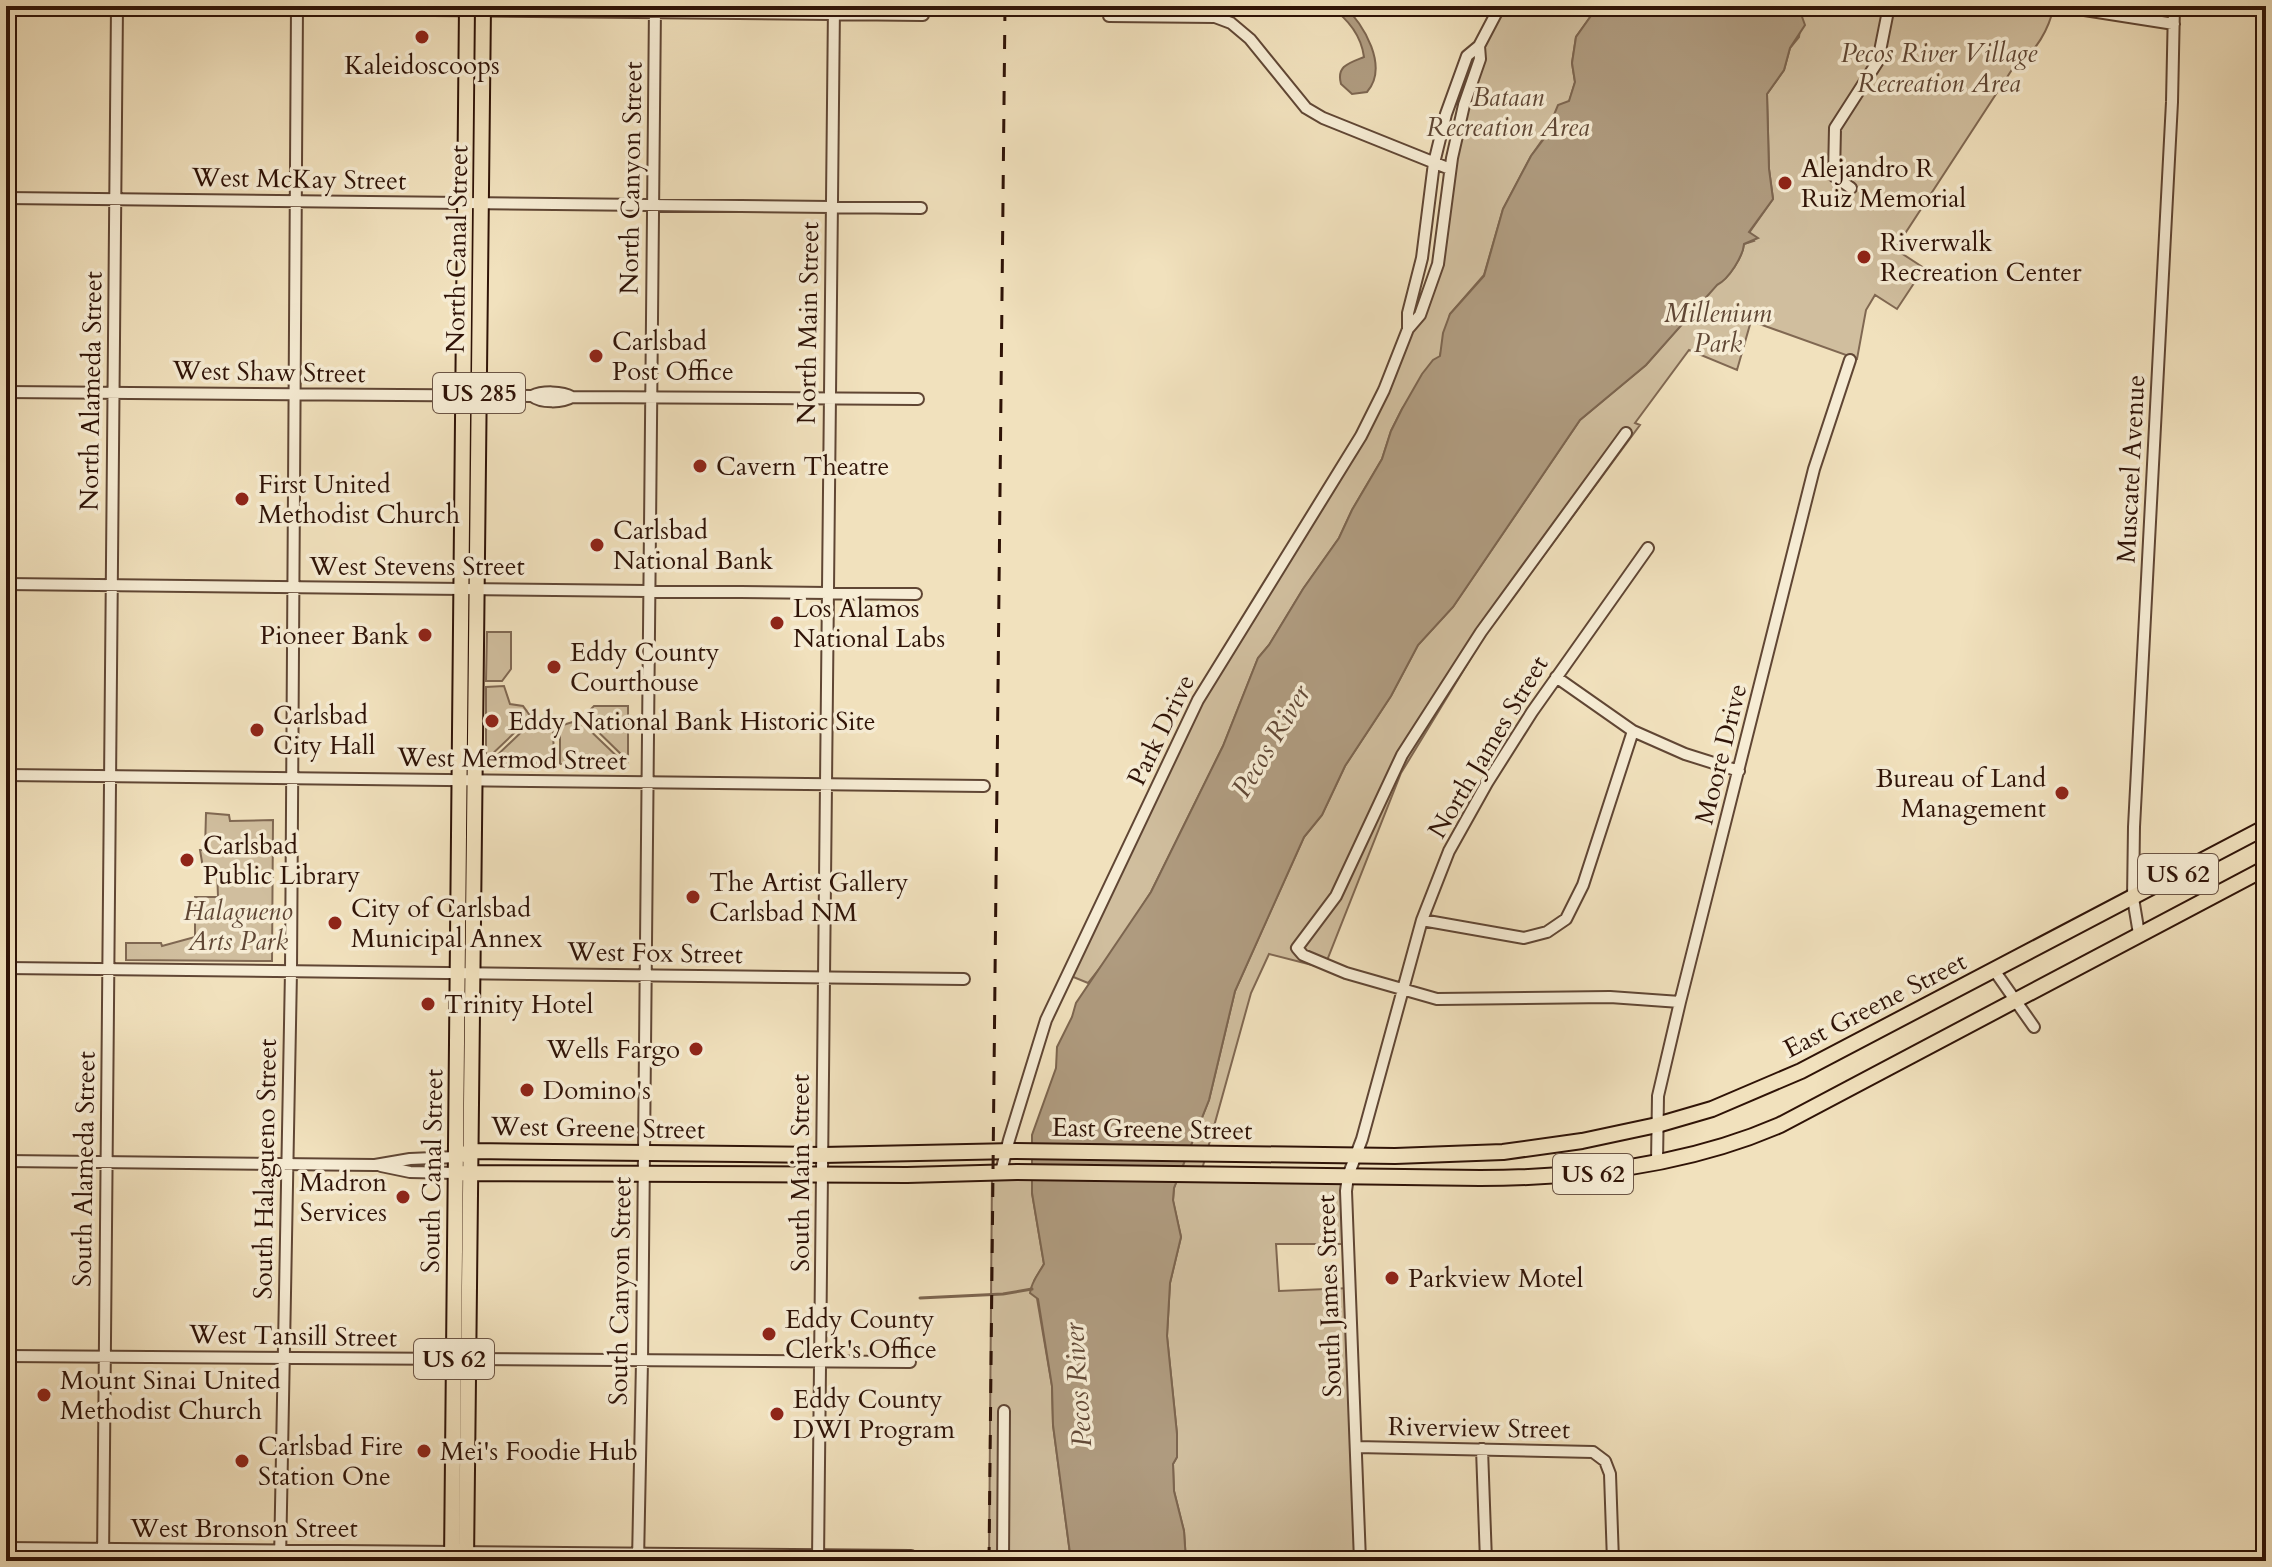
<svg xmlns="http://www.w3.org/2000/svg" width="2272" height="1567" viewBox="0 0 2272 1567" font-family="Cardo,serif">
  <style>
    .green { fill: #d0be9e; stroke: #806852; stroke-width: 2 }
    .water { fill: #af9b7f; stroke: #7c654f; stroke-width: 2 }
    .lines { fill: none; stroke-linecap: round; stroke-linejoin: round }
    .stream { stroke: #7c654f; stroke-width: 3 }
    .minor-casing { stroke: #604634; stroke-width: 14 }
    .highway-casing { stroke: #2f1307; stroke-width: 18 }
    .minor { stroke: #f6ecd4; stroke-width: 10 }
    .highway { stroke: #f1e1bd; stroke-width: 14 }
    .rail { stroke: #2f1307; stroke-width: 3; stroke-dasharray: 14 14; stroke-linecap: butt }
    .poi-dot { fill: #8f2418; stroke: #f6ecd4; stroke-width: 3 }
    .labels { text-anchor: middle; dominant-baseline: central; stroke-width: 7; stroke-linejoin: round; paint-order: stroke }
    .shield { fill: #f6ecd4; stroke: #6b5444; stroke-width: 2 }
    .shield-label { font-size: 24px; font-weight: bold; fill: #2f1307 }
    .park-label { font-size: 26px; font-style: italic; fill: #5f4634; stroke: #f6ecd4 }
    .poi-label { font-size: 26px; fill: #2f1307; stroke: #f6ecd4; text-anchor: start }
    .street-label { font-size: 26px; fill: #2f1307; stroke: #f6ecd4 }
    .water-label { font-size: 28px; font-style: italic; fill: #624937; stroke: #f6ecd4 }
  </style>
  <rect width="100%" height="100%" fill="#f1e1bd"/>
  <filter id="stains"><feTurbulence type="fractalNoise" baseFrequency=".0025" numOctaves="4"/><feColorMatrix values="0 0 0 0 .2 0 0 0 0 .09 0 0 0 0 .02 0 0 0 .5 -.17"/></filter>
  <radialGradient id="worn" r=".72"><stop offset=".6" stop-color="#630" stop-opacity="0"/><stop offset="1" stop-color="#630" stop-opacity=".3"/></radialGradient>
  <path class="green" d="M1500,6H1598L1576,37L1572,63L1575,82L1569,102L1531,156L1503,209L1484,275L1450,314L1440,356L1402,409L1391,431L1382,459L1352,510L1339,538L1303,589L1269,645L1258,658L1223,746L1151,892L1114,950L1088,983L1066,974L1198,700L1347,459L1420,315L1441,235L1479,46Z
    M1803,6H2054C2049,29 2036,53 2015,65L1895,249L1924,268L1897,309L1875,295L1866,310L1857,359L1751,321L1737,370L1689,350L1635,423L1640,425L1485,635L1401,773L1324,968L1269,954L1251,993L1201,1173L1348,1176V1244H1276L1279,1291L1350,1288L1360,1561H1186L1184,1531L1174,1491L1173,1464L1177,1457V1434L1167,1336L1170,1283L1181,1237L1173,1201L1174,1188L1209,1100L1235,991L1304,837L1322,815L1345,766L1391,696L1418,645L1453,607L1580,420L1646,365L1717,284C1729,279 1743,256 1744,244L1754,241L1749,233L1773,199L1769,169L1767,94L1784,70L1790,48L1799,37Z
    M487,632H511V669L502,681H486Z
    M504,686L510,704L523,706L531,717L486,760V687Z
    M594,706H628V761L583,717Z
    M535,719L553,725L554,764L489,763Z
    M579,720L625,764H560V726Z
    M206,813L229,815L230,821L273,820L272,961L126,960V943H161L162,946L195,937V897H218L217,868H203L200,850H205Z
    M1032,1172V1193L1044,1264L1034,1281L1052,1386L1053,1425L1071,1561H989L992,1173Z"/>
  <path class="water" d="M1329,6H1344C1364,24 1389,67 1367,92L1352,94L1341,84C1336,66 1349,63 1364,57C1361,35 1347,18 1329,6Z
    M1598,6H1803L1801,14L1805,25L1790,48L1784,70L1767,94L1769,169L1773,199L1749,232L1758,238L1744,244C1743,256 1729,279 1717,285L1646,365L1580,420L1453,607L1418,645L1391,696L1345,766L1322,815L1304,837L1235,991L1209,1100L1174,1188L1173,1200L1181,1237L1170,1283L1167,1336L1177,1434V1457L1173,1464L1174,1491L1184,1531L1186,1561H1071L1053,1425L1052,1386L1038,1299L1030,1293C1031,1282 1039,1273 1044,1264L1032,1193V1135L1056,1068L1057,1047L1072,1017L1076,1003L1151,892L1223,746L1258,658L1269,645L1303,589L1339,538L1352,510L1382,459L1391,431L1402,409L1422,374L1433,360L1440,356L1443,333L1450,314L1484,276L1503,209L1531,156L1555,124L1553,117L1558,105L1569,101L1575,82L1572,63L1576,37Z"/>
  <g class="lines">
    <path class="stream" d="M920,1298L1003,1294L1032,1289"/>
    <defs>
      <path id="minor" d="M44,6L923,15
        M2059,6L2174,24
        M2161,6L2174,8
        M1109,16L1215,17L1231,23L1250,39L1306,108L1323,118L1450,169
        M1851,188L1834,176L1835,128L1878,61L1889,6
        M6,198L921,208
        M1408,329V313L1422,258L1434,163L1446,114L1467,56L1479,46L1500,6
        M6,392L532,396C542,391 562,391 572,397L918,399
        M532,396C541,403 562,403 572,397
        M1626,433L1481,632L1402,755L1336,896L1297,948L1303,955L1346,973L1437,999L1610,997L1680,1002
        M6,584L916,594
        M1556,677L1633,731L1685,754L1739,771
        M6,775L984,786
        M1422,920L1524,938L1547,932L1566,919L1583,885L1633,731
        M2139,934L2133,898L2134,827L2172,102L2174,6
        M6,968L964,979
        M1994,970L2034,1027
        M6,1161L375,1165L410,1159L456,1157
        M1657,1162L1658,1096L1680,1002L1814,469L1850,360
        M381,1166L410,1172L456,1173
        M1001,1172L1009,1140L1046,1020L1198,700L1361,436L1384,390L1408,329L1420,315L1438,264L1452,158L1464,105L1480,59L1479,46
        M6,1356L910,1362
        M1356,1447L1593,1452L1605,1461L1610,1474L1613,1561
        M1482,1449L1486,1561
        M6,1548L911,1556
        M103,1561L117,6
        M280,1561L291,971L297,6
        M638,1561L642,1361L655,6
        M818,1561L834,6
        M1003,1561L1004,1411
        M1360,1561L1346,1191L1348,1176L1362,1139L1422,920L1449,851L1487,783L1532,712L1648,548"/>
      <path id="highway" d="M456,1157L471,1151L822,1155L1015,1151L1395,1156L1503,1152L1582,1141L1657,1125L1712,1109L1801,1071L2266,827
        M456,1173L907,1175L1017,1172L1480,1178C1582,1178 1686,1166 1780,1125L2266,868
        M452,1561L467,6
        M466,1561L483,6"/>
    </defs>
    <use href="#minor" class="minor-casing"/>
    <use href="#highway" class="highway-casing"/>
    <use href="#minor" class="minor"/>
    <use href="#highway" class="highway"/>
    <path class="rail" d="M989,1561L1005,6"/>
  </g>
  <g class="poi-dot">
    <circle cx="422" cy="37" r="8"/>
    <circle cx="1785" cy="183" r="8"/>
    <circle cx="1864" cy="257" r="8"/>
    <circle cx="596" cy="356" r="8"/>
    <circle cx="700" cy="466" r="8"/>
    <circle cx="242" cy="499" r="8"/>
    <circle cx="597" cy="545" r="8"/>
    <circle cx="777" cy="623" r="8"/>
    <circle cx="425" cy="635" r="8"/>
    <circle cx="554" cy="667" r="8"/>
    <circle cx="492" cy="721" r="8"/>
    <circle cx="257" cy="730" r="8"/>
    <circle cx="2062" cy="793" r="8"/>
    <circle cx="187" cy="860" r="8"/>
    <circle cx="693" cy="897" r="8"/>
    <circle cx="335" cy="923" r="8"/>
    <circle cx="428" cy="1004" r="8"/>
    <circle cx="696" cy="1049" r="8"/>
    <circle cx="527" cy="1090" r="8"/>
    <circle cx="403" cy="1197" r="8"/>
    <circle cx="1392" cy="1278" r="8"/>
    <circle cx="769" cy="1334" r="8"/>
    <circle cx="44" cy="1395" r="8"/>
    <circle cx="777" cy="1414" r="8"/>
    <circle cx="424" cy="1451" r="8"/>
    <circle cx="242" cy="1461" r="8"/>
  </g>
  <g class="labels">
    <g class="shield">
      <rect x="433" y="373" width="92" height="40" rx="6"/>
      <rect x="2138" y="854" width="80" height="40" rx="6"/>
      <rect x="1553" y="1154" width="80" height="40" rx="6"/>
      <rect x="414" y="1339" width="80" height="40" rx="6"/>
    </g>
    <g class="shield-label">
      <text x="479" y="393">US 285</text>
      <text x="2178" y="874">US 62</text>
      <text x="1593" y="1174">US 62</text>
      <text x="454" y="1359">US 62</text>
    </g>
    <g class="park-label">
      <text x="1939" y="53">Pecos River Village<tspan x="1939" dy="30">Recreation Area</tspan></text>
      <text x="1508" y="97">Bataan<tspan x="1508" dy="30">Recreation Area</tspan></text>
      <text x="1718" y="313">Millenium<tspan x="1718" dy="30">Park</tspan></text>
      <text x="238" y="911">Halagueno<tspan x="238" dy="30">Arts Park</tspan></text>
    </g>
    <g class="poi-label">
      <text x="422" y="65" text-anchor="middle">Kaleidoscoops</text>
      <text x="1801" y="168">Alejandro R<tspan x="1801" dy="30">Ruiz Memorial</tspan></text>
      <text x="1880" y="242">Riverwalk<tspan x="1880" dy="30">Recreation Center</tspan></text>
      <text x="612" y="341">Carlsbad<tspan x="612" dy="30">Post Office</tspan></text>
      <text x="716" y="466">Cavern Theatre</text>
      <text x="258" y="484">First United<tspan x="258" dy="30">Methodist Church</tspan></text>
      <text x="613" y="530">Carlsbad<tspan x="613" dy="30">National Bank</tspan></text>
      <text x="793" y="608">Los Alamos<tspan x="793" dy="30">National Labs</tspan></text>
      <text x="409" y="635" text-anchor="end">Pioneer Bank</text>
      <text x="570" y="652">Eddy County<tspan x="570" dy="30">Courthouse</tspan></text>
      <text x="273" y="715">Carlsbad<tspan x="273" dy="30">City Hall</tspan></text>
      <text x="508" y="721">Eddy National Bank Historic Site</text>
      <text x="2046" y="778" text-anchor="end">Bureau of Land<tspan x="2046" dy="30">Management</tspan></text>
      <text x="203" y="845">Carlsbad<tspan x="203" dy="30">Public Library</tspan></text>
      <text x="709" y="882">The Artist Gallery<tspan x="709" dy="30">Carlsbad NM</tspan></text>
      <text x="351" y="908">City of Carlsbad<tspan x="351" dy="30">Municipal Annex</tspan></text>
      <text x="444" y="1004">Trinity Hotel</text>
      <text x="680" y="1049" text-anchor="end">Wells Fargo</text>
      <text x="543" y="1090">Domino's</text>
      <text x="387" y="1182" text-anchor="end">Madron<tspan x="387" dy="30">Services</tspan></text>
      <text x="1408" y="1278">Parkview Motel</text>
      <text x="785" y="1319">Eddy County<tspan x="785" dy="30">Clerk's Office</tspan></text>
      <text x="60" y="1380">Mount Sinai United<tspan x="60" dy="30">Methodist Church</tspan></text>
      <text x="793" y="1399">Eddy County<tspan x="793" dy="30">DWI Program</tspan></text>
      <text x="258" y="1446">Carlsbad Fire<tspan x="258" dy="30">Station One</tspan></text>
      <text x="440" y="1451">Mei's Foodie Hub</text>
    </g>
    <g class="street-label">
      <text transform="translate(631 178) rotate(-89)">North Canyon Street</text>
      <text transform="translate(299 179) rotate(1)">West McKay Street</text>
      <text transform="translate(457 249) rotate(-89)">North Canal Street</text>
      <text transform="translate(808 323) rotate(-89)">North Main Street</text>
      <text transform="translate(269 372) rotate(1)">West Shaw Street</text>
      <text transform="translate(91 391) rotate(-89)">North Alameda Street</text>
      <text transform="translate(2131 469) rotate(-87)">Muscatel Avenue</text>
      <text x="417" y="566">West Stevens Street</text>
      <text transform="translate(1161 730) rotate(-64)">Park Drive</text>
      <text transform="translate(1488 747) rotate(-59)">North James Street</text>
      <text transform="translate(1721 754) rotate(-76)">Moore Drive</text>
      <text transform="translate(512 759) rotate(1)">West Mermod Street</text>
      <text transform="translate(655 953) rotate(1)">West Fox Street</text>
      <text transform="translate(1875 1005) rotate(-27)">East Greene Street</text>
      <text transform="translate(598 1128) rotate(1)">West Greene Street</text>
      <text transform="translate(1152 1129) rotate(1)">East Greene Street</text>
      <text transform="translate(84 1169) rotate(-89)">South Alameda Street</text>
      <text transform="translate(265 1169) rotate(-89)">South Halagueno Street</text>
      <text transform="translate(432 1171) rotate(-89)">South Canal Street</text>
      <text transform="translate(800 1173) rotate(-90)">South Main Street</text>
      <text transform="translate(620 1291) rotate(-89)">South Canyon Street</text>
      <text transform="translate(1329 1296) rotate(-92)">South James Street</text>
      <text transform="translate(293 1336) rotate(1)">West Tansill Street</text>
      <text transform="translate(1479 1428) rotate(1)">Riverview Street</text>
      <text x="244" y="1528">West Bronson Street</text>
    </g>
    <g class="water-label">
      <text transform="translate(1271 741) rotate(-59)">Pecos River</text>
      <text transform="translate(1078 1385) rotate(-94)">Pecos River</text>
    </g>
  </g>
  <rect width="2272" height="1567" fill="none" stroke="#f1e1bd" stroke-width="32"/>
  <rect x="8" y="8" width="2256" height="1551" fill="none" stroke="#2f1307" stroke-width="4"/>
  <rect x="16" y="16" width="2240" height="1535" fill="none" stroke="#2f1307" stroke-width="2"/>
  <rect width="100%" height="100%" filter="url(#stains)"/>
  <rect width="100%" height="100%" fill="url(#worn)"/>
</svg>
